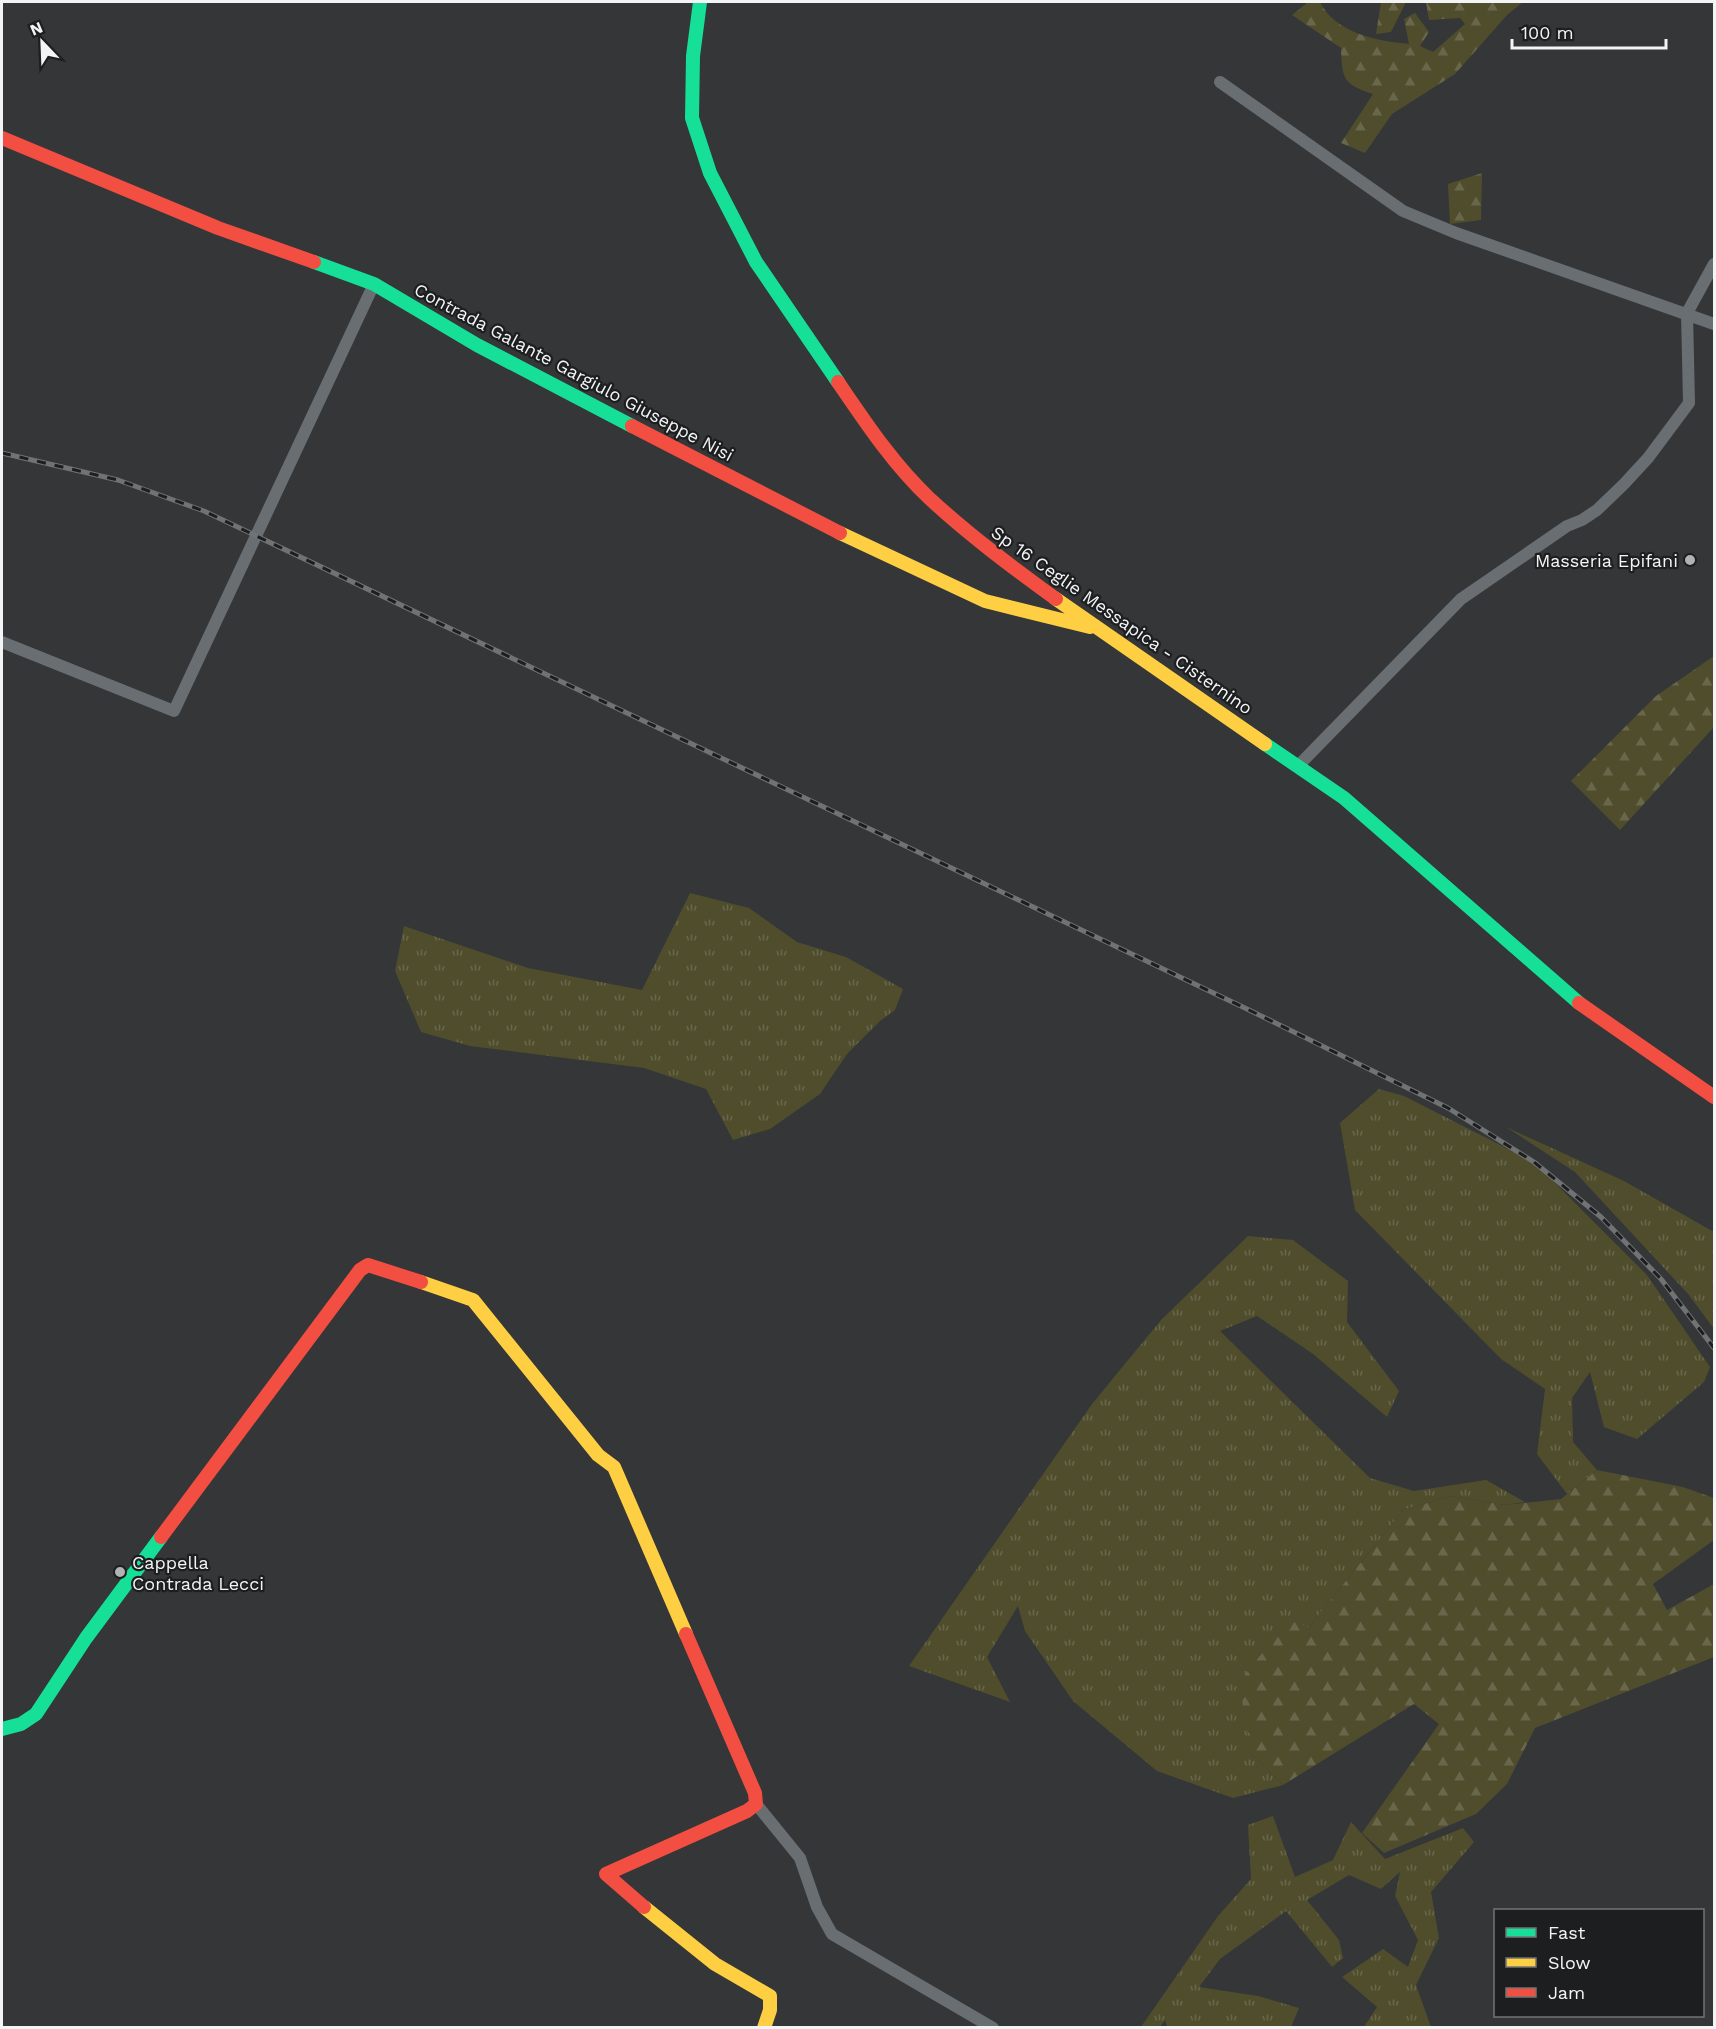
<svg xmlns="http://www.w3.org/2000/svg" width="1716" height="2029" viewBox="0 0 1716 2029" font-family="'Work Sans',sans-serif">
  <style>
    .grass { fill: url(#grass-tufts) }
    .forest { fill: url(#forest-firs) }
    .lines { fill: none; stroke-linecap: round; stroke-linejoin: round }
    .street { stroke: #686e72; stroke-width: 12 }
    .fast { stroke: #16e098; stroke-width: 14 }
    .slow { stroke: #ffcf43; stroke-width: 14 }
    .jam { stroke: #f24e42; stroke-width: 14 }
    .rail-casing { stroke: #707274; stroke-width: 5 }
    .rail { stroke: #1c1e1f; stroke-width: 3; stroke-dasharray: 9; stroke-linecap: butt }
    .poi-dot { fill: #b0b2b4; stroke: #1c1e1f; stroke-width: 2 }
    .labels { text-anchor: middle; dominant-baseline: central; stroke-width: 4.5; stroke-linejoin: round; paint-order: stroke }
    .street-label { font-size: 18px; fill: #f2f4f6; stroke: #1c1e1f }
    .poi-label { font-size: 18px; fill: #f2f4f6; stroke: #1c1e1f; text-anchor: end }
  </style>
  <defs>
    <pattern id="grass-tufts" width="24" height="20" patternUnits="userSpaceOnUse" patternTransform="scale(1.5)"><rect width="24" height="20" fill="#4f4d2c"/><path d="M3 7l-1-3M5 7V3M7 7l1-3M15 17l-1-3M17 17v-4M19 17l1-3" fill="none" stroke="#69674b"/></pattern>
    <pattern id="forest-firs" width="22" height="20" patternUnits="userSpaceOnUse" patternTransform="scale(1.5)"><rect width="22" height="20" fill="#4f4d2c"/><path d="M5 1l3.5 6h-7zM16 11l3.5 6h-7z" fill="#69674b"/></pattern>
  </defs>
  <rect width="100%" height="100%" fill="#343638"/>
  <path class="grass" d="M690,893L749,908L797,942L846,957L903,989L895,1010L880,1021L847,1054L820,1094L770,1129L733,1140L706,1089L644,1068L470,1046L421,1032L395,971L404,926L528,968L642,990Z
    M1379,1089L1404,1096L1534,1162L1647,1275L1710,1367L1704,1382L1637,1439L1604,1427L1590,1372L1572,1398L1573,1442L1597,1470L1567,1494L1537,1454L1545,1389L1501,1359L1355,1210L1340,1123Z
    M1506,1127L1624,1181L1714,1232V1329L1689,1295L1575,1172Z
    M1248,1236L1293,1240L1348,1281L1347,1322L1399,1391L1387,1417L1313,1354L1257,1316L1220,1331L1370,1478L1414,1491L1486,1480L1525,1502L1505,1505L1451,1496L1403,1510L1309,1627L1251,1753L1283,1785L1233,1798L1157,1771L1073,1701L1025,1631L1018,1606L987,1657L1010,1702L909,1666L1092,1404L1161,1320Z
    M1273,1816L1295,1877L1333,1860L1351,1822L1385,1859L1463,1828L1474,1842L1431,1892L1439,1938L1416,1985L1431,2027H1364L1377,2007L1342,1977L1383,1949L1408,1967L1418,1940L1395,1896L1400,1872L1381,1889L1349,1875L1307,1900L1339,1940L1343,1958L1332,1967L1286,1911L1220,1959L1199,1987L1258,1996L1299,2008L1291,2027H1167L1165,2020L1160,2027H1141L1218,1916L1251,1879L1248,1825Z"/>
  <path class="forest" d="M1308,2H1320C1335,33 1377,41 1409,44L1404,19L1415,13L1429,32L1420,46L1433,52L1465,24L1460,18L1429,20L1426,2H1523L1507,15L1455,74L1392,114L1365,153L1341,143L1373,94C1343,84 1342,79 1341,48L1292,15Z
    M1381,2H1406L1391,32L1376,34Z
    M1482,173L1481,220L1450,224L1448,184Z
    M1714,656V727L1620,830L1571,781L1656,696Z
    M1597,1470L1683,1487L1714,1498V1540L1653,1584L1667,1610L1714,1584V1657L1535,1728L1507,1784L1476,1814L1384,1853L1362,1833L1439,1724L1414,1704L1283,1785L1251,1753L1239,1682L1289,1620L1309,1627L1403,1510L1451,1496L1505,1505L1561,1499Z"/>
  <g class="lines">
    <path class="street" d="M1220,82L1403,211L1456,233L1714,324
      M2,642L174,711L374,284
      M1298,766L1461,599L1567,526L1582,520L1597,510L1624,484L1648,458L1689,403L1687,313L1714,264
      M756,1804L800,1858L817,1907L832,1934L993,2028"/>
    <path class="fast" d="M700,2L693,56L692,118L710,173L756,262L838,382
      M314,262L374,284L477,345L632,426
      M1265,744L1344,798L1579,1003
      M2,1729L21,1724L36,1714L86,1638L161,1537"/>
    <path class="slow" d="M840,533L985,601L1090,627
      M1056,599L1265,744
      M421,1282L473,1300L598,1455L614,1467L686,1634
      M644,1907L715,1964L770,1996V2010L764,2028"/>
    <path class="jam" d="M2,138L218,228L314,262
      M838,382C866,423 893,464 929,498C969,535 1012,567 1056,599
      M632,426L840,533
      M1579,1003L1714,1097
      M161,1537L360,1270L368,1265L421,1282
      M644,1907L606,1874L747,1811L756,1804L755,1793L686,1634"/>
    <defs>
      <path id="rail" d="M2,453L118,480L204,511L1247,1009L1448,1108L1534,1162L1601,1217L1661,1279L1714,1348"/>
    </defs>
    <use href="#rail" class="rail-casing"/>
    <use href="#rail" class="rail"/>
  </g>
  <g class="poi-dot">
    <circle cx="1690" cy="560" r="6"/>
    <circle cx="120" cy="1572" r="6"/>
  </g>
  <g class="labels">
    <g class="street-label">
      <text transform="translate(574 372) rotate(28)">Contrada Galante Gargiulo Giuseppe Nisi</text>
      <text transform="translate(1122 620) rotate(35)">Sp 16 Ceglie Messapica - Cisternino</text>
    </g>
    <g class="poi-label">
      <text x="1678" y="560">Masseria Epifani</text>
      <text x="132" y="1562" text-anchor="start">Cappella<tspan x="132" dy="21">Contrada Lecci</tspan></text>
    </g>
  </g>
  <rect width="1716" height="2029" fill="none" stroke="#f2f4f6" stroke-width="6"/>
  <rect x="1494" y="1909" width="210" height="108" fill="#1c1e1f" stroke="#727475" stroke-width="1.5"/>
  <rect x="1506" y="1928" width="30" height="9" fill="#16e098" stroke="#727475" stroke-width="1.5"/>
  <text x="1548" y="1939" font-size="18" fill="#f2f4f6">Fast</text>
  <rect x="1506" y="1958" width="30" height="9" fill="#ffcf43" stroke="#727475" stroke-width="1.5"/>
  <text x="1548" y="1969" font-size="18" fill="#f2f4f6">Slow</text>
  <rect x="1506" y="1988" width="30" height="9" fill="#f24e42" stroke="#727475" stroke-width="1.5"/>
  <text x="1548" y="1999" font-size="18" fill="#f2f4f6">Jam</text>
  <g transform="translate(42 42) rotate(337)" stroke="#1c1e1f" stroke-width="4.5" paint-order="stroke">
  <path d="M0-4.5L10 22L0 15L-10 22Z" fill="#f2f4f6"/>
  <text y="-9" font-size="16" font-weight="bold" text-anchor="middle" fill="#f2f4f6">N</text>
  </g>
  <path d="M1512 39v9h154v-9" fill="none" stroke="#f2f4f6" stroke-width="3"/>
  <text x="1521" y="39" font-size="18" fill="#f2f4f6" stroke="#1c1e1f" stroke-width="4.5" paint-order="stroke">100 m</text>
</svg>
